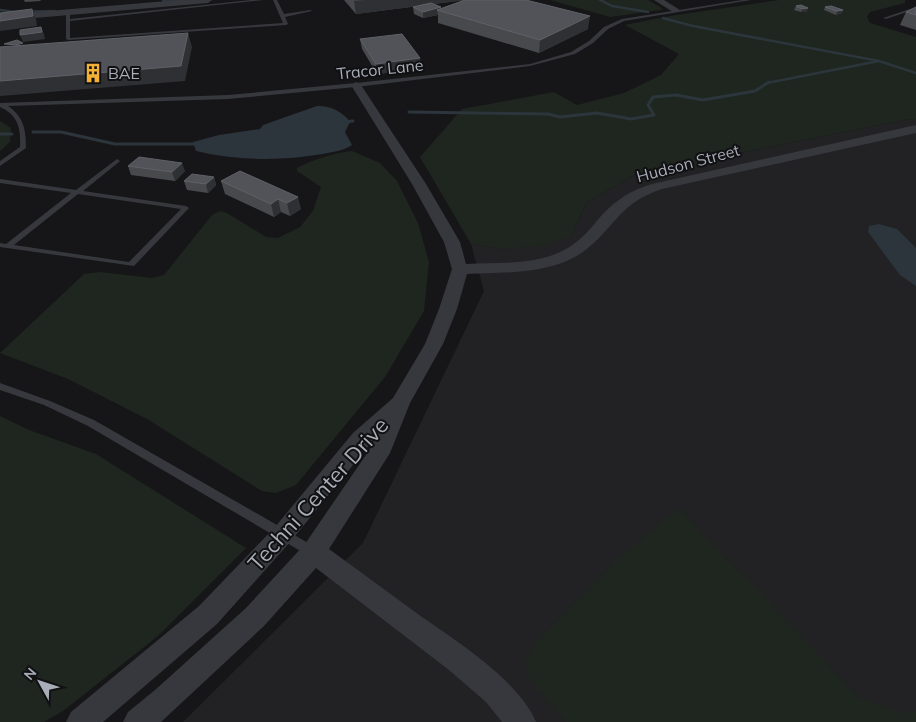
<svg xmlns="http://www.w3.org/2000/svg" width="916" height="722" viewBox="0 0 916 722" font-family="Mulish,sans-serif">
  <style>
    .built { fill: #222225 }
    .green { fill: #1e261f }
    .water { fill: #2c353c }
    .lines { fill: none; stroke-linecap: round; stroke-linejoin: round }
    .stream-far1 { stroke: #2c353c; stroke-width: 2.5 }
    .stream { stroke: #2c353c; stroke-width: 3 }
    .service { fill: #37383d; fill-rule: evenodd }
    .minor { fill: #37383d; fill-rule: evenodd }
    .wall { fill: #47494d; fill-rule: evenodd }
    .shaded-wall { fill: #2f3033 }
    .building { fill: #525359; stroke: #5f6168 }
    .labels { text-anchor: middle; dominant-baseline: central; stroke-width: 4; stroke-linejoin: round; paint-order: stroke }
    .far-street-label { font-size: 16px; fill: #a8adb8; stroke: #111113 }
    .far-poi-label { font-size: 16px; fill: #a8adb8; stroke: #111113; text-anchor: start }
    .near-street-label { font-size: 22px; fill: #a8adb8; stroke: #111113 }
  </style>
  <rect width="100%" height="100%" fill="#161618"/>
  <path class="built" d="M909,119L916,120V722H183L363,543L484,291L471,244L503,249L571,236L587,202L636,174Z"/>
  <path class="green" d="M550,0H648L662,8L661,10L610,17Z
    M779,0H905V3L870,12L867,17L870,23L916,37V120L909,119L636,174L587,202L571,236L544,245L503,249L471,244L420,157L462,109L554,92L577,105L624,93L661,75L679,54L625,25L670,16Z
    M0,121L11,128L10,142L0,151Z
    M352,151L380,163L397,181L418,223L429,262L424,311L385,377L296,485L276,493L262,491L147,419L68,379L0,353L84,274L100,272L152,278L164,275L212,215L220,211L227,213L266,237L278,238L300,227L313,211L321,187L297,171V168C315,159 332,153 352,151Z
    M0,416L29,430L96,454L246,548L158,636L63,711L44,722H0Z
    M679,508L718,551L764,596L859,698L904,713L916,712V722H566L529,678L525,659L538,640L621,556Z"/>
  <path class="water" d="M317,106C329,105 344,112 350,122L345,132L352,145C343,151 333,152 323,154C281,161 238,161 196,151L193,142L219,135L260,129L263,125Z
    M879,224L897,229L916,248V286L900,275L868,232L869,226Z"/>
  <g class="lines">
    <path class="stream-far1" d="M600,0L612,6L648,12
      M163,1L177,0
      M0,10L15,12L55,11
      M663,18L693,26L879,61L916,73
      M767,83L879,61"/>
    <path class="stream" d="M409,112L548,114L560,117L597,113L631,119L654,115L648,105L653,97L676,95L703,100L755,91L769,82
      M343,122L353,121
      M33,132H61L115,144H199
      M0,134H12"/>
    <path class="service" d="M251,0H264L70,21V38L283,23L273,0H277L284,14L310,10L312,11L285,17L288,24L286,25L68,40L66,39V12L68,11L70,12V19Z
      M742,0H751L624,21L608,29L593,43L575,54L530,66L356,87L228,99L8,106C24,117 26,130 26,148L0,166V161L20,147C21,128 18,115 0,107V103L228,95L356,83L530,64L571,52L589,41L604,27L622,19Z
      M916,7V9L886,19L883,18Z
      M117,159L120,161L119,162L83,191L186,206L189,208L134,266L0,247V243L6,244L71,193L0,183V179L76,190ZM78,194L181,209L129,262L14,245Z
      M0,383L50,401L94,420L317,548L319,552L317,556L313,557L309,556L88,426L44,405L0,390Z"/>
    <path class="minor" d="M179,0H212L208,3L0,21V15Z
      M654,0H664L680,10L673,12Z
      M356,82L361,85L426,184L460,242L466,264C501,262 541,266 571,246C583,238 592,227 601,216C616,200 631,190 652,184L916,125V133L662,189C619,204 618,223 588,248C556,275 506,272 467,274L457,309L443,344L410,403L390,453L329,549C360,572 391,594 422,617C458,642 519,681 536,722H502L486,702L449,670L316,568L264,626L161,722H123L128,712L155,690L246,608L305,544L370,449L375,438L291,541L217,624L103,722H66L71,712L199,606L275,527L353,433L393,398L425,344L439,309L452,269L444,242L412,184L351,85Z"/>
  </g>
  <path class="wall" d="M24,0H41L40,1L25,2Z
    M344,0H526L588,29L539,53L438,23V15L423,18L414,14L413,7L418,6L356,14ZM465,0L441,9L434,4Z
    M796,6L807,12H801L794,10Z
    M825,7L843,10L842,13L836,15L824,10Z
    M916,7V30L900,25L906,12Z
    M360,39L420,58L421,69L377,74L362,49Z
    M128,166L185,171L175,181L131,175Z
    M240,171L301,209L290,216L281,212L274,217L225,194L221,181Z
    M214,177L216,185L208,193L187,190L184,181Z"/>
  <path class="shaded-wall" d="M364,0H466L356,14L354,1Z
    M441,7V11L437,10L438,15L423,18V12Z
    M808,8L807,12H801L802,9Z
    M32,9L36,19L37,26L0,31V21Z
    M843,10L842,13L836,15L837,11Z
    M590,16L588,29L539,53L540,40Z
    M41,27L44,34L45,39L23,42L20,35Z
    M188,33L192,47L185,81L0,96V81Z
    M420,58L421,69L377,74L376,64Z
    M182,163L185,171L175,181L172,172Z
    M214,177L216,185L208,193L206,184Z
    M298,197L301,209L290,216L287,203Z
    M278,199L281,212L274,217L271,204Z"/>
  <path class="building" d="M465,0H526L590,16L540,40L437,10Z
    M431,3L441,7L423,12L413,7Z
    M801,5L808,8L802,9L796,6Z
    M831,6L843,10L837,11L825,7Z
    M916,7V15L906,12Z
    M32,9L33,16L0,21V13Z
    M41,27L42,32L20,35V30Z
    M188,33L181,66L0,81V47Z
    M402,34L420,58L376,64L360,39Z
    M17,40L23,43L16,45L4,44Z
    M139,157L182,163L172,172L128,166Z
    M240,171L298,197L287,203L278,199L271,204L221,181Z
    M192,174L214,177L206,184L184,181Z"/>
  <defs>
    <symbol id="building-bare" viewBox="-9 -9 18 18"><path d="M-4-6H4V6H1V3H-1V6H-4ZM-2.5-4.3h1.7v1.8h-1.7ZM.8-4.3h1.7v1.8H.8ZM-2.5-1h1.7V.8h-1.7ZM.8-1h1.7V.8H.8Z" fill="#f2b134" stroke="#111113" stroke-width="2.5" paint-order="stroke"/></symbol>
  </defs>
  <g fill-rule="evenodd">
    <use href="#building-bare" x="79" y="59" width="28" height="28"/>
  </g>
  <g class="labels">
    <g class="far-street-label">
      <text transform="translate(380 69) rotate(-6)">Tracor Lane</text>
      <text transform="translate(688 163) rotate(-15)">Hudson Street</text>
    </g>
    <g class="far-poi-label">
      <text x="108" y="73">BAE</text>
    </g>
    <g class="near-street-label">
      <text transform="translate(318 494) rotate(-48)">Techni Center Drive</text>
    </g>
  </g>
  <g transform="translate(40 682) rotate(310)" stroke="#111113" stroke-width="4" paint-order="stroke">
  <path d="M0-4L9 19L0 12L-9 19Z" fill="#a8adb8"/>
  <text y="-8" font-size="14" font-weight="bold" text-anchor="middle" fill="#a8adb8">N</text>
  </g>
</svg>
